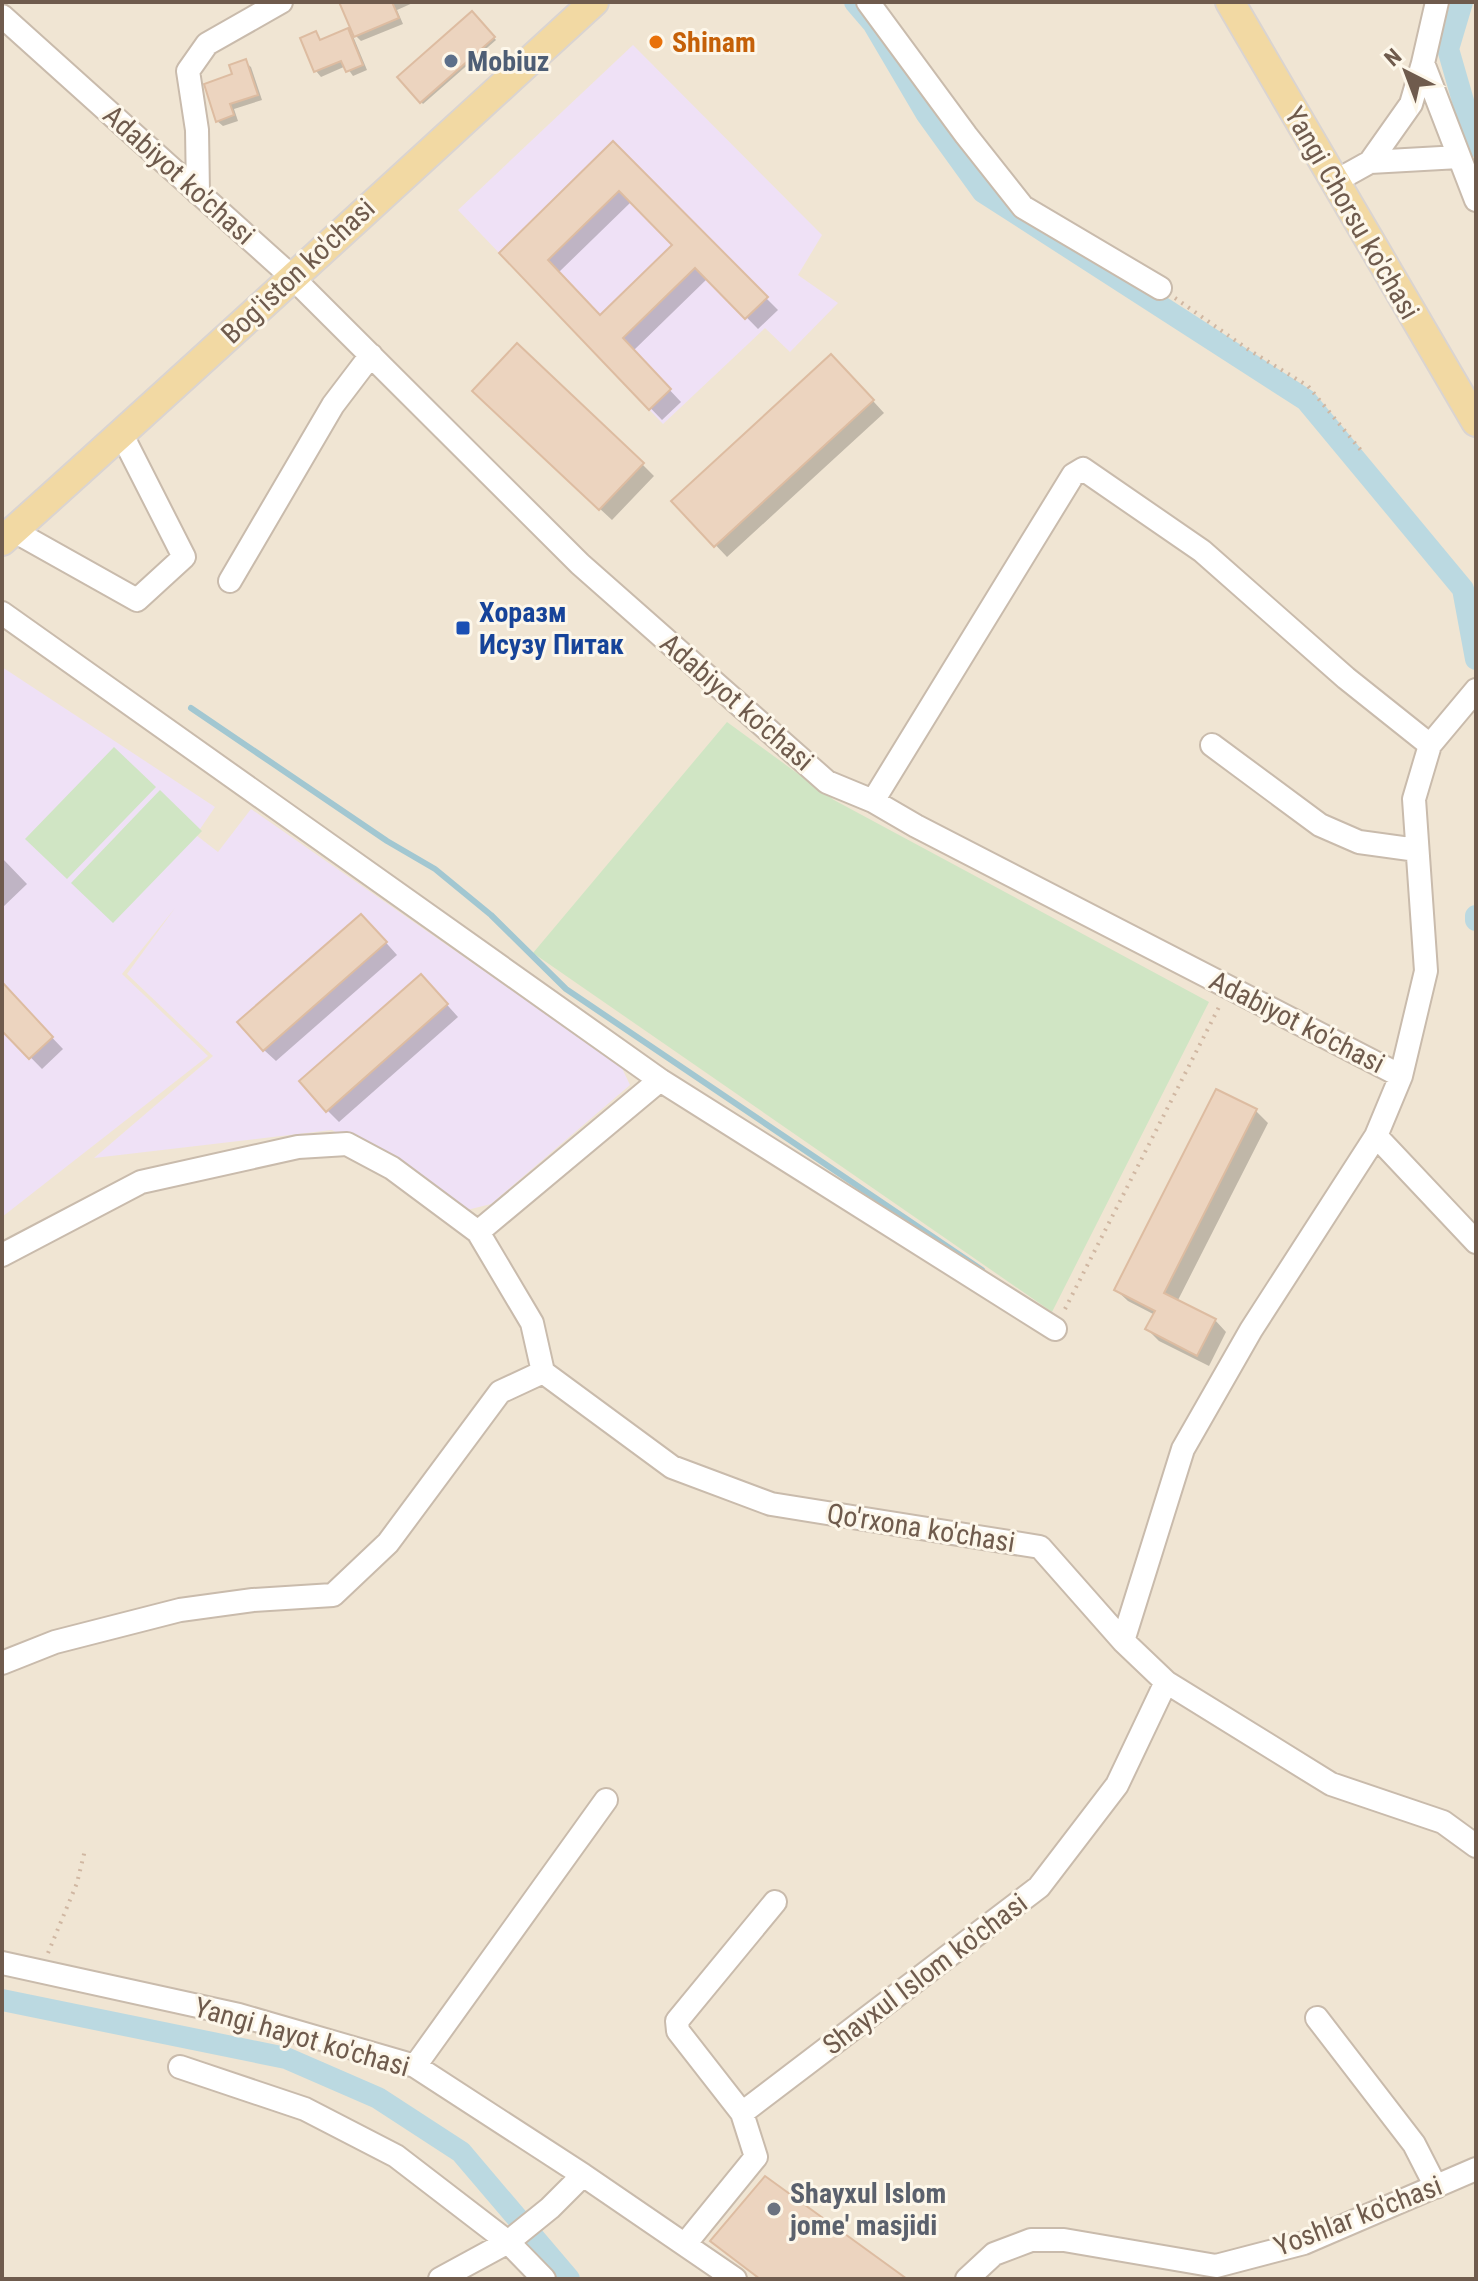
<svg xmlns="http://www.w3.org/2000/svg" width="1478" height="2281" viewBox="0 0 1478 2281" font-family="'Roboto Condensed',sans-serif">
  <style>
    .residential { fill: #f0e5d3 }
    .education { fill: #efe1f6 }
    .green { fill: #d0e5c4 }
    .shadow { fill: #0003; fill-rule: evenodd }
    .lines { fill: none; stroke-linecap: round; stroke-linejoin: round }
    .stream { stroke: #a2c7d1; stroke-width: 6 }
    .canal { stroke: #bbd9e1; stroke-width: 22 }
    .building { fill: #ecd4bf; stroke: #ddbca1; stroke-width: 2; fill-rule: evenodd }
    .minor-casing { stroke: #c9bbac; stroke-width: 26 }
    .major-casing { stroke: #dad4d1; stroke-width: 32 }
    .path { stroke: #d0b7a2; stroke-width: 4; stroke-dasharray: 2 6; stroke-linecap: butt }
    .minor { stroke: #fff; stroke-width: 22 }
    .major { stroke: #f2d9a3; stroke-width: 28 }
    .food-dot { fill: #e8710a; stroke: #fdf7ea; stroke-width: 3 }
    .service-dot { fill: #5c6f8a; stroke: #fdf7ea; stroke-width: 3 }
    .transit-dot { fill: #1a4fb4; stroke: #fdf7ea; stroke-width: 3 }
    .worship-dot { fill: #6b7280; stroke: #fdf7ea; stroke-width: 3 }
    .labels { text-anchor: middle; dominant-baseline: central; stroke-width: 6; stroke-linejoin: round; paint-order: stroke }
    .food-label { font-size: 28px; font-weight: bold; fill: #c56008; stroke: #fdf7ea; text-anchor: start }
    .service-label { font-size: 28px; font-weight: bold; fill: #4e5e75; stroke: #fdf7ea; text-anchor: start }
    .street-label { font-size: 28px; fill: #6f5b4d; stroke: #fdf7ea }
    .transit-label { font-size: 28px; font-weight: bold; fill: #164399; stroke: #fdf7ea; text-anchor: start }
    .worship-label { font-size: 28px; font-weight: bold; fill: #5b616d; stroke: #fdf7ea; text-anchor: start }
  </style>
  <rect width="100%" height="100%" fill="#faf3e4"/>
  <path class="residential" d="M2,2H1476V2279H2Z"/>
  <path class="education" d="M633,45L822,235L798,275L838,303L790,352L765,328L663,424L458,210Z
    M2,667L215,807L196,835L218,852L251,809L621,1066L630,1085L491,1204L467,1210L332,1130L94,1158L213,1056L127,974L175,908L122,974L208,1056L2,1217Z"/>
  <path class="green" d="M727,722L834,800L1209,1002L1052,1312L533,953Z
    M114,747L156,787L67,879L25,839Z
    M160,790L202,831L113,923L71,883Z"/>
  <path class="shadow" d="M341,2H415L397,10L403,24L361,41L356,36Z
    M472,13L496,40L423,104L399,77Z
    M348,30L353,36L367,70L353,76L346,66L321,77L316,71L302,39L315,34L322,41Z
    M245,62L251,67L262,100L234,109L238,121L223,126L217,121Z
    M613,144L778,310L758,329L708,278L633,351L681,402L662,420L502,253ZM631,202L674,245L601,317L558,273Z
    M843,368L884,413L727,557L674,501Z
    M486,403L642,464L654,476L612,520Z
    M2,858L27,884L2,908Z
    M373,928L397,955L276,1061L264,1050Z
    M2,985L63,1049L42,1069L2,1028Z
    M432,988L458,1017L339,1122L327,1110Z
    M1217,1091L1256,1111L1268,1123L1177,1302L1215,1320L1226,1332L1209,1366L1159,1341L1147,1329L1155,1315L1128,1301L1116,1290Z
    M712,2241L904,2279H759Z"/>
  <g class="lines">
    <path class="stream" d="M191,708L387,841L435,869L491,915L566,989L982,1270"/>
    <path class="canal" d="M855,2L873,23L926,113L983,192L1306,400L1463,589L1476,659
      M1462,2L1448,49L1476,146
      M1476,916V920
      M2,2000L286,2058L378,2098L461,2152L569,2279"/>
  </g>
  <path class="building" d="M339,2H392L399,18L354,37Z
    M472,11L495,37L420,103L397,77Z
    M348,28L363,65L346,72L341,61L314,72L300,38L316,31L320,40Z
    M246,59L258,95L230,104L234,115L216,122L204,84L232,74L229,65Z
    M613,141L768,297L745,319L695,268L623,338L671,389L649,410L499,253ZM619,191L672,245L600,315L548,260Z
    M517,343L644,463L599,510L472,391Z
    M831,354L874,400L714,547L671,501Z
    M361,914L387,942L263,1051L237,1022Z
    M421,974L448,1004L326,1112L299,1081Z
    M2,982L53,1037L29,1059L2,1031Z
    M1216,1089L1257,1109L1164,1293L1216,1319L1197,1356L1145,1329L1155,1311L1114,1290Z
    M765,2176L907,2279H760L710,2241Z"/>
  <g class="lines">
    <defs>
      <path id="minor" d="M868,2L966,135L1023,207L1160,288
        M1437,2L1423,63L1476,200
        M2,16L291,276L580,564L827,782L873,801L916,826L1401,1076
        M1370,162L1459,157
        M1334,182L1370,162L1411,104L1423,63
        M198,193L197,130L188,71L207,44L281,2
        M14,531L137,600L184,557L122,435
        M230,581L333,405L371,355
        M2,613L660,1080L1055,1329
        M1212,745L1320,825L1359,842L1417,850
        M873,801L1073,475L1083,469L1202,551L1346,678L1430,745
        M1376,1136L1476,1242
        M478,1232L660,1080
        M2,1255L141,1182L298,1147L347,1144L392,1168L478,1232L532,1323L543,1372
        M543,1372L672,1467L771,1504L1040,1547L1123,1641L1166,1682L1331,1784L1443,1822L1476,1846
        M1123,1641L1183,1449L1251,1330L1376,1136L1401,1076L1426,971L1414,799L1430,745L1476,690
        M2,1663L55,1642L180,1610L253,1600L333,1595L388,1543L500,1392L543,1372
        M2,1963L239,2015L415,2066L583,2175L735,2279
        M1317,2018L1414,2144L1436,2187
        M415,2066L606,1800
        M180,2067L305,2109L396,2156L508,2242L544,2279
        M742,2113L678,2031L677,2021L775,1902
        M686,2243L756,2157L742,2113L1039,1887L1117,1785L1166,1682
        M440,2279L508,2242L550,2208L583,2175
        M967,2279L994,2254L1031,2240H1064L1216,2266L1304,2243L1476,2169"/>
      <path id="major" d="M1230,2L1476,422
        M2,541C201,363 397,182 594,2"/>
    </defs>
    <use href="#minor" class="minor-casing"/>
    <use href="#major" class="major-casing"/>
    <path class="path" d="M1175,298L1249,350L1308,386L1364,454
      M1065,1309L1219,1007
      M48,1953L77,1883L85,1850"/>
    <use href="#minor" class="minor"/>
    <use href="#major" class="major"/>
  </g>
  <circle class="food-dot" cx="656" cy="42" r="8"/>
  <circle class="service-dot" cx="451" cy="61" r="8"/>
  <rect class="transit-dot" x="455" y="620" width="16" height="16" rx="4"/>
  <circle class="worship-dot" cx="774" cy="2209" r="8"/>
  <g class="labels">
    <g class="food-label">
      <text x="672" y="42">Shinam</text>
    </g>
    <g class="service-label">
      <text x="467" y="61">Mobiuz</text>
    </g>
    <g class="street-label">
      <text transform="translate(179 175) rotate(42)">Adabiyot ko'chasi</text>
      <text transform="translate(1352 213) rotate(60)">Yangi Chorsu ko'chasi</text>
      <text transform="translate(298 271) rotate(-43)">Bog'iston ko'chasi</text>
      <text transform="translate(737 702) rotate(41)">Adabiyot ko'chasi</text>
      <text transform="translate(1297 1022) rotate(27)">Adabiyot ko'chasi</text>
      <text transform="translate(921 1528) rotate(9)">Qo'rxona ko'chasi</text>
      <text transform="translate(925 1974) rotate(-37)">Shayxul Islom ko'chasi</text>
      <text transform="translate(302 2037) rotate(16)">Yangi hayot ko'chasi</text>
      <text transform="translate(1358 2216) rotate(-21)">Yoshlar ko'chasi</text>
    </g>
    <g class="transit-label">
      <text x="479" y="612">Хоразм<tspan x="479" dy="32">Исузу Питак</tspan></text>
    </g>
    <g class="worship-label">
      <text x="790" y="2193">Shayxul Islom<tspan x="790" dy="32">jome' masjidi</tspan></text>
    </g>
  </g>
  <rect width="1478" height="2281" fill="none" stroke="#6f5b4d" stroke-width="8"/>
  <g transform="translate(1406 72) rotate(318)" stroke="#fdf7ea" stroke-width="6" paint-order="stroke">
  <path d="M0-6L14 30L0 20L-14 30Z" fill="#6f5b4d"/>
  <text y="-12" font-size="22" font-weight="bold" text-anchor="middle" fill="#6f5b4d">N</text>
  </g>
</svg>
